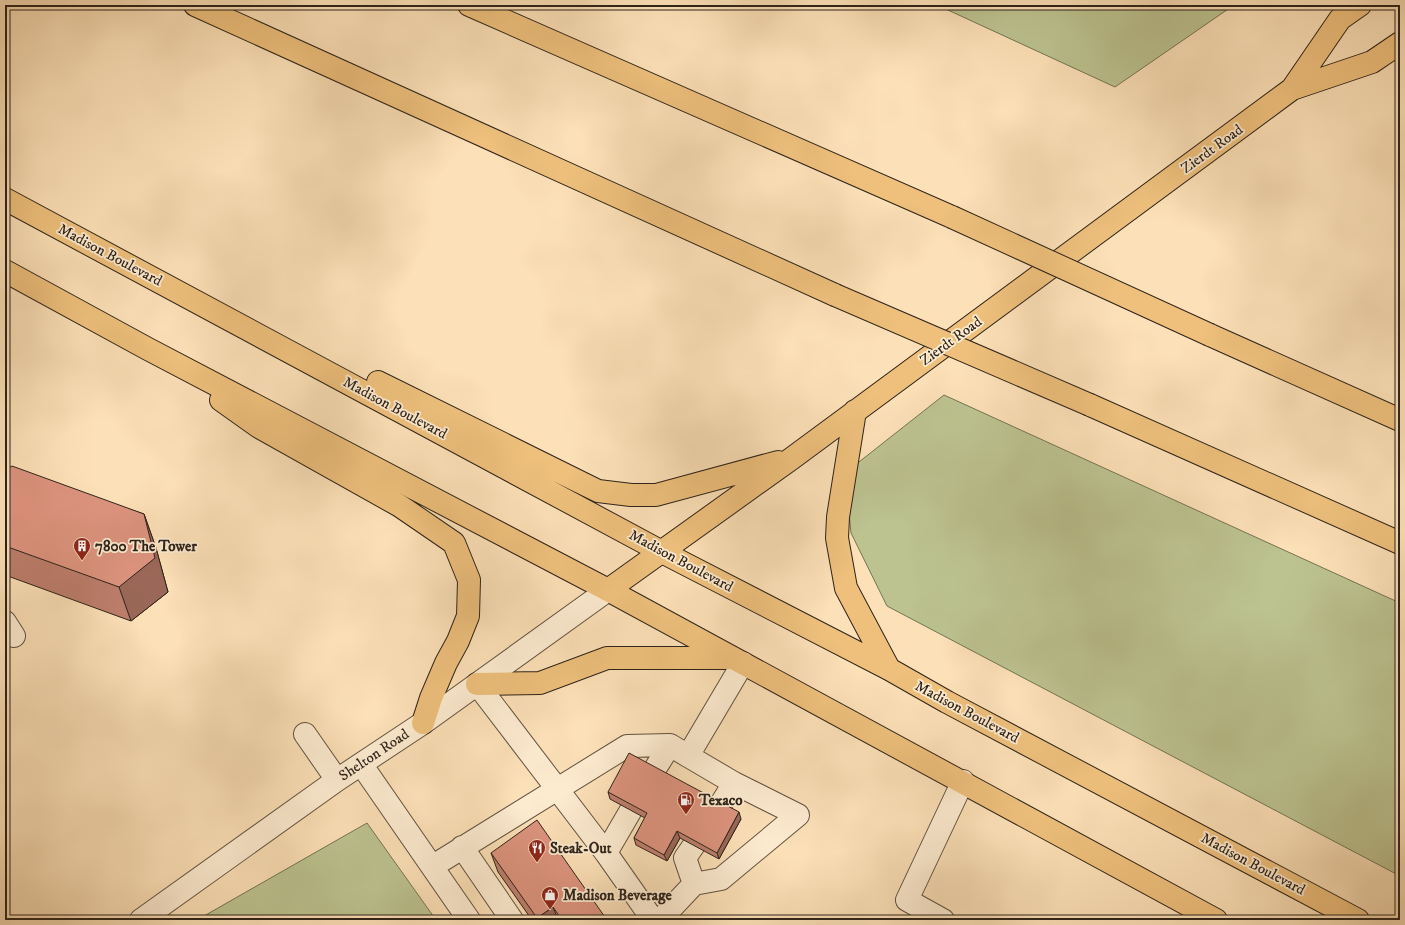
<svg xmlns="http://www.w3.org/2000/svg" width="1405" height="925" viewBox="0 0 1405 925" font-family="'IM FELL DW Pica',serif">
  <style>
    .green { fill: #bcc390; stroke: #747355 }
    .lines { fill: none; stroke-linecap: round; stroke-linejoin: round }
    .minor-casing { stroke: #615241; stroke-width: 24 }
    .major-casing { stroke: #2d231a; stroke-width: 24 }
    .highway-casing { stroke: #2d231a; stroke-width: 24 }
    .minor { stroke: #fdebd0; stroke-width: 22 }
    .major { stroke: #eec07c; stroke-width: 22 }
    .highway { stroke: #eec07c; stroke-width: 22 }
    .highway-bridge-casing { stroke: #2d231a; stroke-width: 24; stroke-linecap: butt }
    .highway-bridge { stroke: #eec07c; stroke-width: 22 }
    .wall { fill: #bd7e6c; stroke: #2d231a }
    .shaded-wall { fill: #9a6758; stroke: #2d231a }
    .building { fill: #dc937e; stroke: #2d231a }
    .labels { text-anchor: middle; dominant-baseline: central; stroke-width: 3.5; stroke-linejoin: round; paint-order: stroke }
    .street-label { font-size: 15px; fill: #2d231a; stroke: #fdebd0 }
    .poi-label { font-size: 15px; font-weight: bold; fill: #2d231a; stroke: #fdebd0; text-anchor: start }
  </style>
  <rect width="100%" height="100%" fill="#fce0b7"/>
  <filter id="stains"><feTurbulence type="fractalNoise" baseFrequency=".005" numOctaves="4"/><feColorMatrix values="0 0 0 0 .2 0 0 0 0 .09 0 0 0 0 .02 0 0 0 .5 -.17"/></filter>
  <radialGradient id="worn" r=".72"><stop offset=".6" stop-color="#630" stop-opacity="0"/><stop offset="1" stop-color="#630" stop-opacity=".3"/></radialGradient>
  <path class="green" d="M937,5H1234L1115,87Z
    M944,395L1400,603V876L887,606L851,533L845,473Z
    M367,823L436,920H197Z"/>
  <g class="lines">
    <defs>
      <path id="minor" d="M5,622L14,636
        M477,684L606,853L653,920
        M305,734L337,780
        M361,764L469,920
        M653,772L670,745
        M719,807L734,783
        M462,847L512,920
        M606,853L631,810
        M433,866L627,746L670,745L688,756
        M694,884L685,858L694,845
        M141,920L337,780L423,723L608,590
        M660,920L694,884L721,879L798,815L734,783L688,756L743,663
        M943,920L907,900L963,781"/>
      <path id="major" d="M1292,89L1340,19L1360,5
        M5,199L662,552L889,669L947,702L1358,920
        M5,271L148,349L608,590L1216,920
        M378,382L598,491L631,495H656L778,462
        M221,400L259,427L400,506L454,543L469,580L468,616L458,641L446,663L431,698L423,723
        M855,411L838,517L837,538L846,588L889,669
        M608,590L791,459L1292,89L1372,62L1400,43
        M477,684L540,683L607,658H729"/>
      <path id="highway" d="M195,5L835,295
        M469,5L952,217
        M1210,335L1400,420
        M1090,405L1400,543"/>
    </defs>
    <use href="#minor" class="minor-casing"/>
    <use href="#major" class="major-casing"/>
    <use href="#highway" class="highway-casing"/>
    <use href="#minor" class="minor"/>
    <use href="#major" class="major"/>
    <use href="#highway" class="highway"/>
    <defs>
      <path id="highway-bridge" d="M952,217L1210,335
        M835,295L1090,405"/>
    </defs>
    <use href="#highway-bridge" class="highway-bridge-casing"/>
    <use href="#highway-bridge" class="highway-bridge"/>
  </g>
  <path class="wall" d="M5,470L144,514L156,548L168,592L131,621L5,575Z
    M608,792L741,819L719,859L680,838L667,861L636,845L634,838L645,818L610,799Z
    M491,853L607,920H532L498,872Z"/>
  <path class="shaded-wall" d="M144,514L156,548L168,592L131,621L119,587Z
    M739,812L741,819L719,859L717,853Z
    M677,831L680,838L667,861L664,855Z
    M553,907L558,920H537V918Z"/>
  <path class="building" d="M12,466L144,514L155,558L119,587L5,546V470Z
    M629,753L739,812L717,853L677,831L664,855L634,838L647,813L608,792Z
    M537,820L607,920H562L553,907L537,918L491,853Z"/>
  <defs>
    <symbol id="building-pin" viewBox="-11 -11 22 30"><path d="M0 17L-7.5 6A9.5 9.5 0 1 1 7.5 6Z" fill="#8f2418" stroke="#fdebd0"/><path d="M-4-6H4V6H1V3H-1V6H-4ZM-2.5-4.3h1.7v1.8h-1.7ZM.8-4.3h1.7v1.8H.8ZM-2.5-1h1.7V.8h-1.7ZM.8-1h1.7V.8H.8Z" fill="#fff"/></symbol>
    <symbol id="fuel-pin" viewBox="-11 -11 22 30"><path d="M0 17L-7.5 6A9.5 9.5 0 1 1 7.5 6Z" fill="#8f2418" stroke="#fdebd0"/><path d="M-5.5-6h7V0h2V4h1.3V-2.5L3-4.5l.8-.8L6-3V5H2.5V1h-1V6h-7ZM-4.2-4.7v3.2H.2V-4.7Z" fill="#fff"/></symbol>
    <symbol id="restaurant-pin" viewBox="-11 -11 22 30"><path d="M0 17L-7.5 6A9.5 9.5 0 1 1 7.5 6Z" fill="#8f2418" stroke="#fdebd0"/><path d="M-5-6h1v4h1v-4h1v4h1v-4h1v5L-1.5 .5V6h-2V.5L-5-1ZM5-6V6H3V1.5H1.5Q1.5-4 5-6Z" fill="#fff"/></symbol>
    <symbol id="shop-pin" viewBox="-11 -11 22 30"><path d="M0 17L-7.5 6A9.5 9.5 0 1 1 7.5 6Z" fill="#8f2418" stroke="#fdebd0"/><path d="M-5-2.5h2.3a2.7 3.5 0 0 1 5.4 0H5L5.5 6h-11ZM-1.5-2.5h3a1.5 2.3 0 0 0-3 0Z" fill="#fff"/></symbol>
  </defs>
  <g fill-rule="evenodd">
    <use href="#building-pin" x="72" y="536" width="20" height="27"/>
    <use href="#fuel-pin" x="676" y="790" width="20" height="27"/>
    <use href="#restaurant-pin" x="527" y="838" width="20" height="27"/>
    <use href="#shop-pin" x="540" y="885" width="20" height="27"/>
  </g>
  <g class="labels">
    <g class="street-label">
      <text transform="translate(1212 149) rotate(-36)">Zierdt Road</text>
      <text transform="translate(110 255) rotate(28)">Madison Boulevard</text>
      <text transform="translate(951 341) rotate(-36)">Zierdt Road</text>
      <text transform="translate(395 408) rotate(28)">Madison Boulevard</text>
      <text transform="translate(681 561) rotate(28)">Madison Boulevard</text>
      <text transform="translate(967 712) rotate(28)">Madison Boulevard</text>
      <text transform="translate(374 755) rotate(-34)">Shelton Road</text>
      <text transform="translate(1253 864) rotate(28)">Madison Boulevard</text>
    </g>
    <g class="poi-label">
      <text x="95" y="546">7800 The Tower</text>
      <text x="699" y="800">Texaco</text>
      <text x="550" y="848">Steak-Out</text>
      <text x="563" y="895">Madison Beverage</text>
    </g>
  </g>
  <rect width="1405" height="925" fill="none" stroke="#fce0b7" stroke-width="20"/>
  <rect x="6" y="6" width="1393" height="913" fill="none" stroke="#2d231a" stroke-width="2"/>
  <rect x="10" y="10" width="1385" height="905" fill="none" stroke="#2d231a"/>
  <rect width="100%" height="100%" filter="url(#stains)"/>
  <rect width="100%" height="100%" fill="url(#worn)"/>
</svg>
